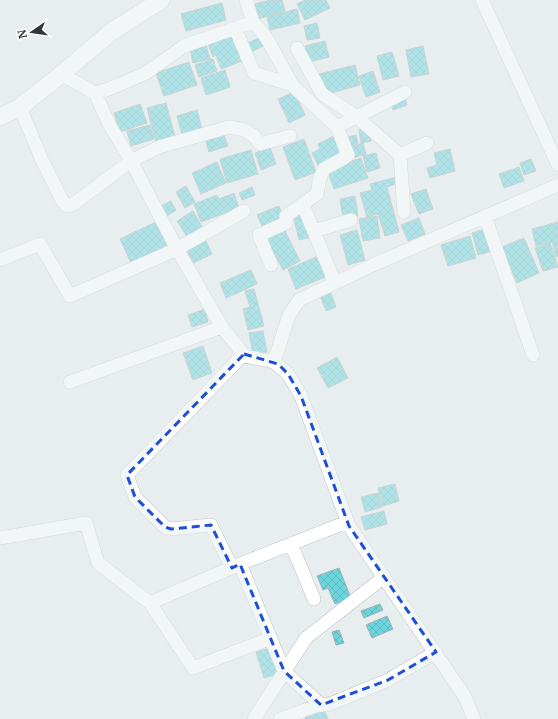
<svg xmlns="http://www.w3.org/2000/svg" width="558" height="719" viewBox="0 0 558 719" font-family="Merriweather,serif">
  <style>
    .building { fill: url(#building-cross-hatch); stroke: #a7aeae }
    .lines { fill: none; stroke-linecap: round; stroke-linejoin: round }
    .minor-casing { stroke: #bbc2c2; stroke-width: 14 }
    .tertiary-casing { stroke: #bbc2c2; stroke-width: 18 }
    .minor { stroke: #fff; stroke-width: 13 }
    .tertiary { stroke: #fff; stroke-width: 17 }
    .marked { fill: none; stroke: #1d4ed8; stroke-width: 3; stroke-dasharray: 8 5; stroke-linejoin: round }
  </style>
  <defs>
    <pattern id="building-cross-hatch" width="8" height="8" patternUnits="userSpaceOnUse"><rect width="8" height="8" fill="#6cd6de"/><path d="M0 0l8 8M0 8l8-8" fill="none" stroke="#5eb8bf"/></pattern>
  </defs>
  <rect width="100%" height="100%" fill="#e8eeef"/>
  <path class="building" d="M270,0H282L285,11L258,19L255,4Z
    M305,0H326L330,8L305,20L297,4Z
    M222,3L226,20L186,31L181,14Z
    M297,9L300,23L270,30L267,17Z
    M317,23L320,38L307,40L304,26Z
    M235,33L245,60L221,69L216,55L213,57L208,44Z
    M261,37L264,46L251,52L248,43Z
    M325,41L329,57L309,62L305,46Z
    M206,45L210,59L193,63L190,49Z
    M423,46L429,74L411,77L406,50Z
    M392,52L399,76L383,80L377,56Z
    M213,59L217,71L199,77L195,65Z
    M189,62L197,85L164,96L156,73Z
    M355,65L360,85L324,95L319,74Z
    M225,70L230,87L206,95L201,78Z
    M373,71L380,92L366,97L359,76Z
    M294,92L305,115L289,123L278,99Z
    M405,99L407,105L393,110L391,103Z
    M166,103L175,137L156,142L147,108Z
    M140,104L147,123L120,132L114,113Z
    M197,110L202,129L182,135L177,116Z
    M150,125L154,139L131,146L127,131Z
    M368,127L371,141L361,143L359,130Z
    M223,132L228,146L209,152L205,138Z
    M336,135L346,155L320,169L312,153L320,149L318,144Z
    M356,135L358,144L346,147L344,138Z
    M304,139L316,172L295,180L283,147Z
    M363,143L366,154L350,159L347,148Z
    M270,147L276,164L261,170L255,153Z
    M450,149L455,171L430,178L427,168L437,165L434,153Z
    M251,150L258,174L227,183L220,159Z
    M376,153L380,168L367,172L363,156Z
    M361,158L368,178L334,189L327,169Z
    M531,159L536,171L524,175L520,163Z
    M217,162L226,183L201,194L192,173Z
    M519,167L524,181L504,188L499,174Z
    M397,177L398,183L387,187L399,232L385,236L378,214L367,217L360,193L372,190L370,184Z
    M186,186L195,202L185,208L176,192Z
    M252,187L255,195L242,200L239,193Z
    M426,189L433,209L419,214L411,194Z
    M234,193L239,208L201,222L194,204L217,195L219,199Z
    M355,196L358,216L343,218L340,199Z
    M171,201L176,210L167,216L161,206Z
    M279,206L285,222L264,230L257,215Z
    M193,211L204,230L189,240L177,221Z
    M306,212L312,237L299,240L293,215Z
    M377,216L380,238L363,241L359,219Z
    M419,218L425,234L408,241L401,225Z
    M158,221L169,244L131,263L120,239Z
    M558,222V256L556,257L552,242L536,246L532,229Z
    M283,227L300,261L283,270L265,236Z
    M485,229L492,251L478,255L472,233Z
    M357,230L365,260L348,265L340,235Z
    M470,236L476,258L448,266L441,245Z
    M524,238L539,273L517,283L502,247Z
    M205,239L212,254L193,263L186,248Z
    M550,243L558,267L543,271L535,248Z
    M321,255L330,275L296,289L288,269Z
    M251,270L257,284L226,298L220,283Z
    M254,289L264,326L248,330L243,309L250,307L245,291Z
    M330,291L336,307L326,311L320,295Z
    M205,309L208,322L192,327L188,315Z
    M263,331L267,352L253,354L249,333Z
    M203,346L212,373L193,380L183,353Z
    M337,357L348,378L328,388L317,368Z
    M395,484L399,501L383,506L378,488Z
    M378,493L382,507L365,512L361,497Z
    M384,511L387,524L365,530L361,517Z
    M339,568L351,598L335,604L328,588L323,590L317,576Z
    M380,604L383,610L364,618L361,611Z
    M387,616L393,629L372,638L366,625Z
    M339,630L344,643L336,645L332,632Z
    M273,647L281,673L264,678L256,652Z
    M324,710L328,719H306L305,717Z"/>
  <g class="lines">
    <defs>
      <path id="minor" d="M246,0L253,22L266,37L293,86L337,127L348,155L344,158L324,169L320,178L317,194L286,216V223L259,235L271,265
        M482,0L558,165
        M235,28L254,73L292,85
        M297,48L322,94L357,117L400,155
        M61,74L95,93L109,124L131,161L177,249L222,327L245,356L274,362L289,315L299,300L375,264L558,185
        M95,93L109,89L146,73L184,46L253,22
        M20,107L41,158L63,202L67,206L72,205L131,161L159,147L229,127L245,130L254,136L260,144L290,136
        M337,127L405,92
        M303,205L335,283
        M404,212L400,155L427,143
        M485,216L533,355
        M314,231L351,220
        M0,260L40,244L70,296L177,249L244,211
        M274,362L288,374L301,396L349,526L465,697L474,719
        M70,382L222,327
        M0,538L86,523L98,563L150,603L193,668L271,638
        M291,544L314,599
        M240,564L284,671L321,705
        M232,568L211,525L171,529L165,527L135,497L127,475L244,354
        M150,603L240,564L347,522
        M254,719L306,638L384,577
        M280,719L316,706L330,704L388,680L436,652"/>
      <path id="tertiary" d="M0,117L20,107L58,77L111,32L161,0"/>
    </defs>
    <use href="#minor" class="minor-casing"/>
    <use href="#tertiary" class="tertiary-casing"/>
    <use href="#minor" class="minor"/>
    <use href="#tertiary" class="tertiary"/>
  </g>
  <path d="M0 0H558V719H0ZM244,354L278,364L288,374L301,396L349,526L436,652L388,680L321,705L284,671L240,564L232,568L211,525L171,529L165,527L135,497L127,475Z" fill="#e8eeef" fill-opacity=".55" fill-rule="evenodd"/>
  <path class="marked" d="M244,354L278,364L288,374L301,396L349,526L436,652L388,680L321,705L284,671L240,564L232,568L211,525L171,529L165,527L135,497L127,475Z"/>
  <g transform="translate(32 32) rotate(257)" stroke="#ffffff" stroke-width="3" paint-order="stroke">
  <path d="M0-3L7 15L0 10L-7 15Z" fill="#333636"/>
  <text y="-6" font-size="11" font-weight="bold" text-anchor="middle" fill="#333636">N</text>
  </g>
</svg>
